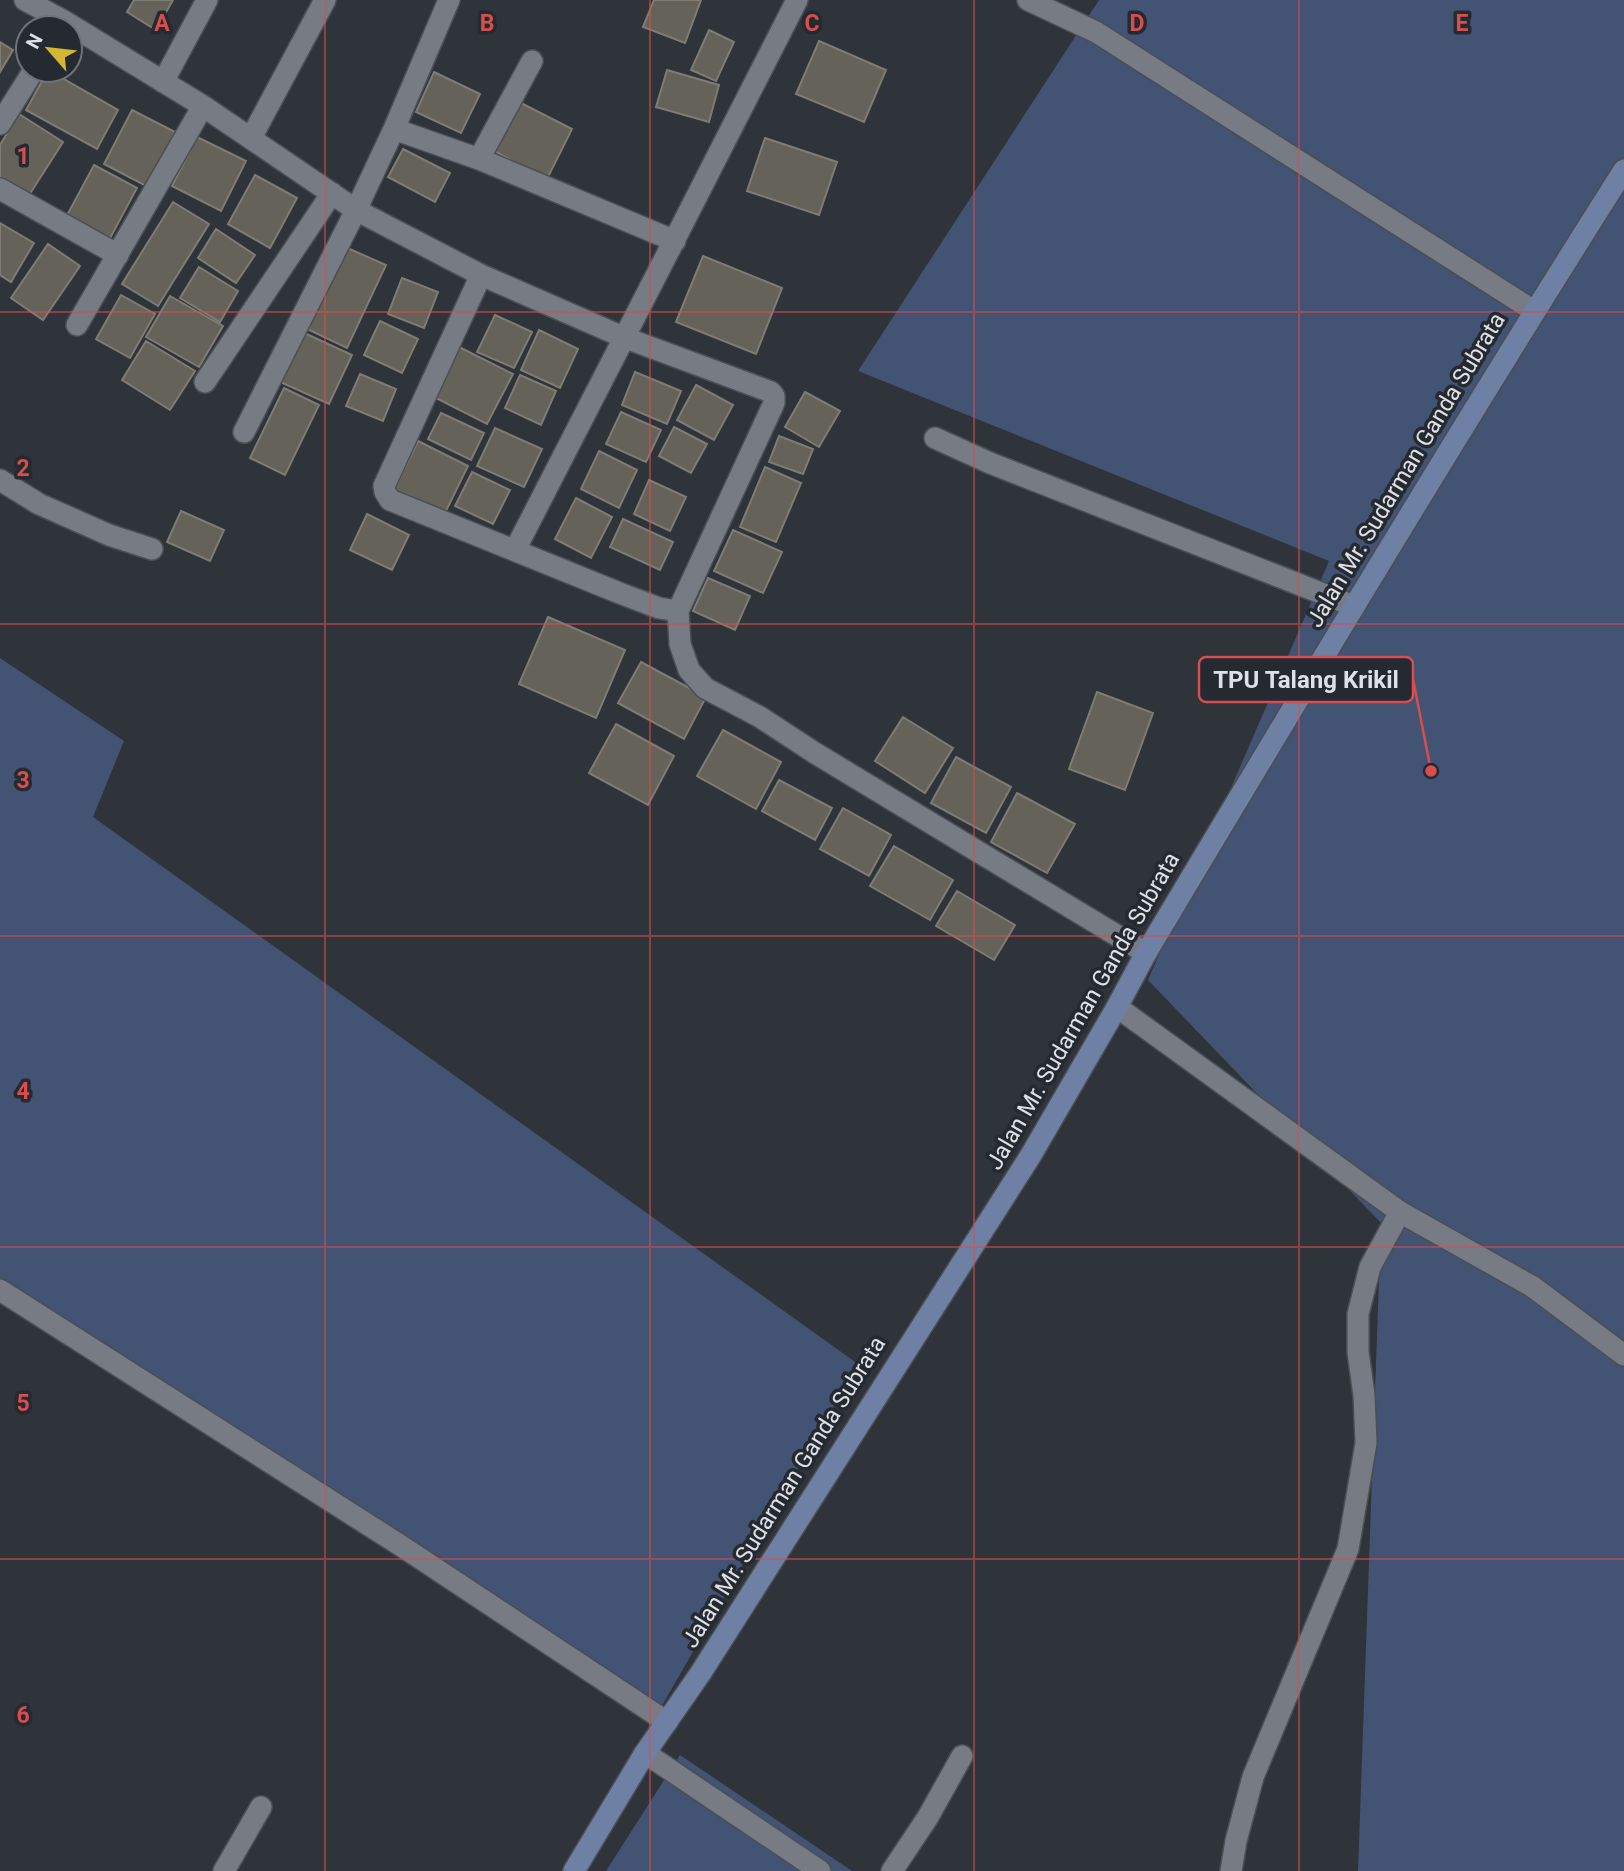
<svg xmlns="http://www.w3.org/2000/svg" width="1624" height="1871" viewBox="0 0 1624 1871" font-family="Roboto,sans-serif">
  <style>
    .green { fill: #425373 }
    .building { fill: #646259; stroke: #7f7c73; stroke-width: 2 }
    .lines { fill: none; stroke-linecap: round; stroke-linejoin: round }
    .lane-casing { stroke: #4b4e55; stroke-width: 24 }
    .street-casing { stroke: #4b4e55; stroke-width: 24 }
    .secondary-casing { stroke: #4b4e55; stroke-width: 24 }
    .lane { stroke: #767b84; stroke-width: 21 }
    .street { stroke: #767b84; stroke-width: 21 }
    .secondary { stroke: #6e81a5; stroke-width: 21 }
    .grid { fill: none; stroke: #d84d4e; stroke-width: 2; stroke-opacity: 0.55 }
    .labels { text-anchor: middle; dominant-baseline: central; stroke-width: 7; stroke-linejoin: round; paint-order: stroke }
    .street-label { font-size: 23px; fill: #dee1e6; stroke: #252930 }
    .grid-label { font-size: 23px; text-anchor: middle; font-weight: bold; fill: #d84d4e; stroke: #252930; stroke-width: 7; stroke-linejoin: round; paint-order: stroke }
    .leader { fill: none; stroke: #d84d4e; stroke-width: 2.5 }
    .callout-dot { fill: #d84d4e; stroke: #252930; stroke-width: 2.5 }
    .callout { fill: #252930; stroke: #d84d4e; stroke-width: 2.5 }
    .callout-label { font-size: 24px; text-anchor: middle; font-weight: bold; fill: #dee1e6 }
  </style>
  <rect width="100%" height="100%" fill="#2f333a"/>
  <path class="green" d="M1099,0H1624V1871H1358L1381,1223L1148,980L1329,561L858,371Z
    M0,658L124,741L93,817L858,1364L655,1718L0,1286Z
    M680,1755L852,1871H606Z"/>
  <path class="building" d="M134,0H173L156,30L127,12Z
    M654,0H701L685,43L643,27Z
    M709,30L734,42L716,81L691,70Z
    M819,41L886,70L864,122L796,94Z
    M0,42L13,50L0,72Z
    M48,70L118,110L97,149L26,110Z
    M667,70L719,85L709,122L656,107Z
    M434,72L480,94L461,133L416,112Z
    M519,102L572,129L547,179L494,151Z
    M132,110L175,132L148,187L104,164Z
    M19,114L63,142L26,200L0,184V145Z
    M197,137L246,161L221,211L172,186Z
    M765,138L837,162L819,215L747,191Z
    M403,149L450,173L435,202L388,177Z
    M94,165L137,188L108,242L65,219Z
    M255,175L297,198L270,248L228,224Z
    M173,202L209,224L158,306L122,284Z
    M0,223L34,243L11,282L0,275Z
    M216,229L255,255L236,283L198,258Z
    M48,244L80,266L43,320L11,298Z
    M345,247L386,265L347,348L303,327Z
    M703,256L782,288L756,354L676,322Z
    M199,267L238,291L220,322L180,298Z
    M402,278L438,292L424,328L388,314Z
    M121,295L155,314L130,358L96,339Z
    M170,296L223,326L199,367L146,337Z
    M495,315L532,332L514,368L477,352Z
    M380,321L418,339L402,373L364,355Z
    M539,330L578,349L560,388L521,370Z
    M300,331L352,355L329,404L278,381Z
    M146,341L195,371L170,410L122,380Z
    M459,347L513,374L487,424L434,397Z
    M635,372L681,391L667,424L622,405Z
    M360,374L396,389L383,421L346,406Z
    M520,375L556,391L541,425L505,408Z
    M696,385L733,405L714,440L677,420Z
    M284,388L319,405L285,475L250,458Z
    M805,392L840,411L819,447L785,427Z
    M621,412L661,430L646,462L606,444Z
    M441,413L484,433L471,460L428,439Z
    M674,427L707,444L691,473L659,456Z
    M495,428L542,449L524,487L477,466Z
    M779,436L813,449L803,474L769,462Z
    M418,441L468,466L444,515L394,490Z
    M599,451L637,470L619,508L581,489Z
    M765,467L801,483L776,542L740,527Z
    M472,472L510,490L493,524L455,506Z
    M649,480L686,497L670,531L634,514Z
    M576,498L612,517L591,558L555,539Z
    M181,511L224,530L210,561L167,542Z
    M367,514L409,535L392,570L350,550Z
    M623,519L673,542L660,570L610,547Z
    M733,530L782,552L763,593L714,571Z
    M708,578L750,596L735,630L693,611Z
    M548,617L625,650L596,718L519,684Z
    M641,662L706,697L684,739L618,703Z
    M1097,692L1153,713L1125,790L1069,769Z
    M903,717L953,748L925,793L875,761Z
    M616,724L674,756L648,805L589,773Z
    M723,730L781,762L756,809L697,776Z
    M956,757L1011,787L986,833L931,803Z
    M779,780L832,808L815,840L762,811Z
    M1017,793L1075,824L1047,873L991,842Z
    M843,808L891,835L869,876L820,849Z
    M894,846L953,880L930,920L870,886Z
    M957,891L1015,925L994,960L936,926Z"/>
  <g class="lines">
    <defs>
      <path id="lane" d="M935,438L990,463L1354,606
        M1400,1212L1533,1287L1624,1355"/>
      <path id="street" d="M25,0L64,21L203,106L356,210L481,275L623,337L771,392L774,396V403L678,611L680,644L689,670L705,688L760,717L815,753L1146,953
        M1028,0L1096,32L1534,311
        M163,82L207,0
        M0,124L34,70
        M394,129L479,159L675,241
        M251,138L325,0
        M479,159L532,61
        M0,189L118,255
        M481,275L384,486L385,492L390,500L622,594L659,608L678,611
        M77,325L203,106
        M205,382L332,193
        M244,432L356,210L394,129L449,0
        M0,480L39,504L109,535L152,549
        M515,550C609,366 704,184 797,0
        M1117,1007L1400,1212L1370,1267L1358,1314V1352L1364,1395L1366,1443L1348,1549L1253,1777L1236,1841L1231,1871
        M0,1290L403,1547L667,1722
        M645,1753L820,1871
        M224,1871L261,1807
        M892,1871L928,1817L962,1756"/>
      <path id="secondary" d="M574,1871L645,1753L700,1674L1031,1155L1117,1007L1146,953C1303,691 1460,428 1624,170"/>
    </defs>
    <use href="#lane" class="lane-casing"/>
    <use href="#street" class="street-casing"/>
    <use href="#secondary" class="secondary-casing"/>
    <use href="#lane" class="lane"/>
    <use href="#street" class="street"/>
    <use href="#secondary" class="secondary"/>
  </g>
  <path class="grid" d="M325,0V1871M650,0V1871M974,0V1871M1299,0V1871M0,312H1624M0,624H1624M0,936H1624M0,1247H1624M0,1559H1624"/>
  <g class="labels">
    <g class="street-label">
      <text transform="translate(1406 470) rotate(-59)">Jalan Mr. Sudarman Ganda Subrata</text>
      <text transform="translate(1083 1011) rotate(-60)">Jalan Mr. Sudarman Ganda Subrata</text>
      <text transform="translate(784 1492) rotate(-58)">Jalan Mr. Sudarman Ganda Subrata</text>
    </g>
  </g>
  <g class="grid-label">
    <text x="162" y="31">A</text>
    <text x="487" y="31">B</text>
    <text x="812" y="31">C</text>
    <text x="1137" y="31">D</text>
    <text x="1462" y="31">E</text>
    <text x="23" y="164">1</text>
    <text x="23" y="476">2</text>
    <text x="23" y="788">3</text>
    <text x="23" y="1099">4</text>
    <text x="23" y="1411">5</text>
    <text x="23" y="1723">6</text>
  </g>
  <path class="leader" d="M1431 771L1413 679"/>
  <circle class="callout-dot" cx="1431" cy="771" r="7"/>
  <rect class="callout" x="1199" y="657" width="214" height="45" rx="7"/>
  <g class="callout-label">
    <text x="1306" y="688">TPU Talang Krikil</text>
  </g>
  <g transform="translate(49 49) rotate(298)"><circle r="33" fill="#252930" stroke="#6f7379" stroke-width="2"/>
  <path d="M0-5L12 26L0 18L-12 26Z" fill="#d4b635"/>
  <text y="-10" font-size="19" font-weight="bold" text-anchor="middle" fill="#dee1e6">N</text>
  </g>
</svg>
